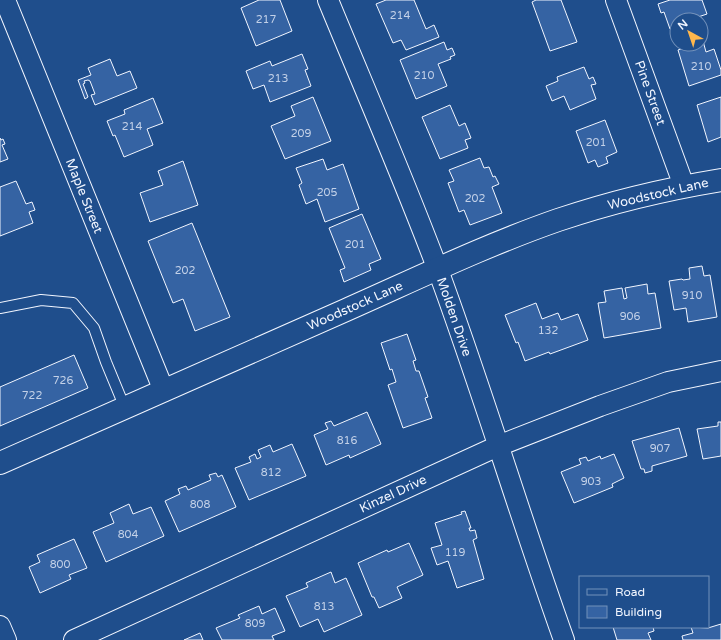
<svg xmlns="http://www.w3.org/2000/svg" width="721" height="640" viewBox="0 0 721 640" font-family="'Varela Round',sans-serif">
  <style>
    .building { fill: #3563a3; stroke: #f2f6ff }
    .lines { fill: none; stroke-linecap: round; stroke-linejoin: round }
    .lane-casing { stroke: #f2f6ff; stroke-width: 12 }
    .street-casing { stroke: #f2f6ff; stroke-width: 22 }
    .secondary-casing { stroke: #f2f6ff; stroke-width: 24 }
    .lane { stroke: #1f4e8c; stroke-width: 10 }
    .street { stroke: #1f4e8c; stroke-width: 20 }
    .secondary { stroke: #1f4e8c; stroke-width: 22 }
    .labels { text-anchor: middle; dominant-baseline: central; stroke-width: 3; stroke-linejoin: round; paint-order: stroke }
    .number-label { font-size: 11px; fill: #c3d1e8 }
    .street-label { font-size: 13px; fill: #f2f6ff; stroke: #1f4e8c }
  </style>
  <rect width="100%" height="100%" fill="#1f4e8c"/>
  <path class="building" d="M259,0H280L292,31L256,46L241,8Z
    M386,0H414L426,29L434,25L439,37L406,50L401,40L393,43L376,4Z
    M536,0H561L577,42L550,51L532,2Z
    M670,0H702L707,14L695,18L696,20H677V27L670,29L664,12L661,13L658,4Z
    M703,41L706,52L714,49L721,70V75L689,86L678,50L695,44H701V42Z
    M444,42L447,50L452,48L455,55L450,57L451,59L438,64L447,86L416,99L400,60Z
    M302,54L308,69L305,70L311,86L270,102L264,85L253,89L246,71L270,61L272,66Z
    M110,59L117,76L130,71L137,88L95,105L91,95L95,94L90,81L88,80L84,81L85,83L83,84L88,97L85,99L78,80L91,75L88,68Z
    M584,67L589,79L593,77L596,84L591,85L596,99L570,110L564,96L552,101L546,86L558,81L557,77Z
    M313,97L331,141L285,159L271,126L295,116L291,106Z
    M721,97V137L708,142L697,105Z
    M153,98L163,123L147,129L153,145L124,157L115,135L113,136L107,121L125,114L124,110Z
    M450,105L459,126L465,123L471,138L465,140L468,148L440,159L422,117Z
    M605,120L617,152L606,157L608,163L598,167L595,160L588,163L576,131Z
    M0,138L1,140L3,139L5,144L2,145L8,159L0,162Z
    M480,158L484,168L489,167L493,177L495,176L499,184L492,187L502,213L470,225L464,210L459,212L448,183L454,181L449,170Z
    M323,159L327,170L343,164L359,209L325,222L317,199L306,204L299,185L302,183L296,168Z
    M183,161L198,205L150,222L140,193L163,185L158,171Z
    M16,181L26,204L32,202L35,210L29,212L33,223L0,236V187Z
    M362,214L381,259L369,264L371,270L344,282L340,270L345,268L329,228Z
    M192,223L230,317L195,331L183,299L173,303L148,241Z
    M702,266L704,276L710,275L717,317L688,322L686,308L674,310L669,281L682,279L683,280L690,279L689,268Z
    M647,284L648,294L655,293L661,328L604,338L598,303L606,302L604,291L622,288L624,299L627,298L625,288Z
    M536,303L542,319L558,313L561,320L578,314L588,340L550,354L549,352L525,361L518,342L516,343L505,315Z
    M407,334L416,360L413,361L416,371H419L428,397L425,398L432,418L403,428L388,385L396,382L392,369L390,370L381,343Z
    M74,355L88,388L0,426V387Z
    M367,412L381,444L350,458L349,455L326,465L314,435L328,429L325,423L331,421L334,426Z
    M718,422H721V456L703,459L697,429L718,426Z
    M679,428L687,456L652,466V471L645,473L644,469H641L632,441Z
    M292,444L306,476L249,500L235,468L251,462L249,457L255,454L257,459L261,457L258,450L270,445L273,452Z
    M614,454L624,478L612,484L613,487L574,503L561,472L581,464L579,459L586,457L588,461L600,456L601,459Z
    M216,473L218,477L222,475L236,507L179,532L165,501L180,494L178,489L186,486L188,490L211,480L209,475Z
    M129,504L133,514L151,507L164,536L106,562L93,532L114,523L110,513Z
    M465,511L471,528H469L470,531L475,530L477,538L473,540L484,579L457,588L448,561L437,565L431,548L442,545L435,523L462,514L461,512Z
    M74,539L87,568L69,575L71,579L40,593L29,567L40,562L37,555Z
    M409,543L423,575L397,587L402,598L379,608L374,597H372L358,563L387,550L388,552Z
    M331,572L335,583L346,578L362,615L324,632L318,619L300,627L286,596L308,587L306,583Z
    M259,606L262,614L275,608L285,631L272,636L274,640H222L216,628L240,618L238,615Z
    M721,624V640H683L682,636L693,633L691,627L708,628Z
    M613,627H653L654,631L648,633L651,640H617Z
    M200,633L203,640H184Z"/>
  <g class="lines">
    <defs>
      <path id="lane" d="M0,308L41,300L73,303L94,328L106,362L125,408"/>
      <path id="street" d="M5,0L164,391
        M328,0C365,90 404,179 438,270C483,392 520,517 564,640
        M616,0L684,186
        M0,626L6,640
        M74,640L498,446L600,406L668,382L721,371"/>
      <path id="secondary" d="M0,463C115,412 231,361 346,310C416,279 486,245 558,220C611,202 666,189 721,180"/>
    </defs>
    <use href="#lane" class="lane-casing"/>
    <use href="#street" class="street-casing"/>
    <use href="#secondary" class="secondary-casing"/>
    <use href="#lane" class="lane"/>
    <use href="#street" class="street"/>
    <use href="#secondary" class="secondary"/>
  </g>
  <g class="labels">
    <g class="number-label">
      <text x="400" y="15">214</text>
      <text x="266" y="19">217</text>
      <text x="701" y="66">210</text>
      <text x="424" y="75">210</text>
      <text x="278" y="78">213</text>
      <text x="132" y="126">214</text>
      <text x="301" y="133">209</text>
      <text x="596" y="142">201</text>
      <text x="327" y="192">205</text>
      <text x="475" y="198">202</text>
      <text x="355" y="244">201</text>
      <text x="185" y="270">202</text>
      <text x="692" y="295">910</text>
      <text x="630" y="316">906</text>
      <text x="548" y="330">132</text>
      <text x="63" y="380">726</text>
      <text x="32" y="395">722</text>
      <text x="347" y="440">816</text>
      <text x="660" y="448">907</text>
      <text x="271" y="472">812</text>
      <text x="591" y="481">903</text>
      <text x="200" y="504">808</text>
      <text x="128" y="534">804</text>
      <text x="455" y="552">119</text>
      <text x="60" y="564">800</text>
      <text x="324" y="606">813</text>
      <text x="255" y="623">809</text>
    </g>
    <g class="street-label">
      <text transform="translate(650 93) rotate(70)">Pine Street</text>
      <text transform="translate(658 194) rotate(-13)">Woodstock Lane</text>
      <text transform="translate(84 196) rotate(68)">Maple Street</text>
      <text transform="translate(355 306) rotate(-24)">Woodstock Lane</text>
      <text transform="translate(454 317) rotate(71)">Molden Drive</text>
      <text transform="translate(393 494) rotate(-25)">Kinzel Drive</text>
    </g>
  </g>
  <rect x="579" y="576" width="130" height="52" fill="#1f4e8c" stroke="#7391ba"/>
  <rect x="587" y="589" width="20" height="6" fill="#1f4e8c" stroke="#7391ba"/>
  <text x="615" y="596" font-size="12" fill="#f2f6ff">Road</text>
  <rect x="587" y="606" width="20" height="12" fill="#3563a3" stroke="#7391ba"/>
  <text x="615" y="616" font-size="12" fill="#f2f6ff">Building</text>
  <g transform="translate(689 32) rotate(320)"><circle r="19" fill="#1f4e8c" stroke="#7391ba"/>
  <path d="M0-3L7 15L0 10L-7 15Z" fill="#ffb74d"/>
  <text y="-6" font-size="11" font-weight="bold" text-anchor="middle" fill="#f2f6ff">N</text>
  </g>
</svg>
